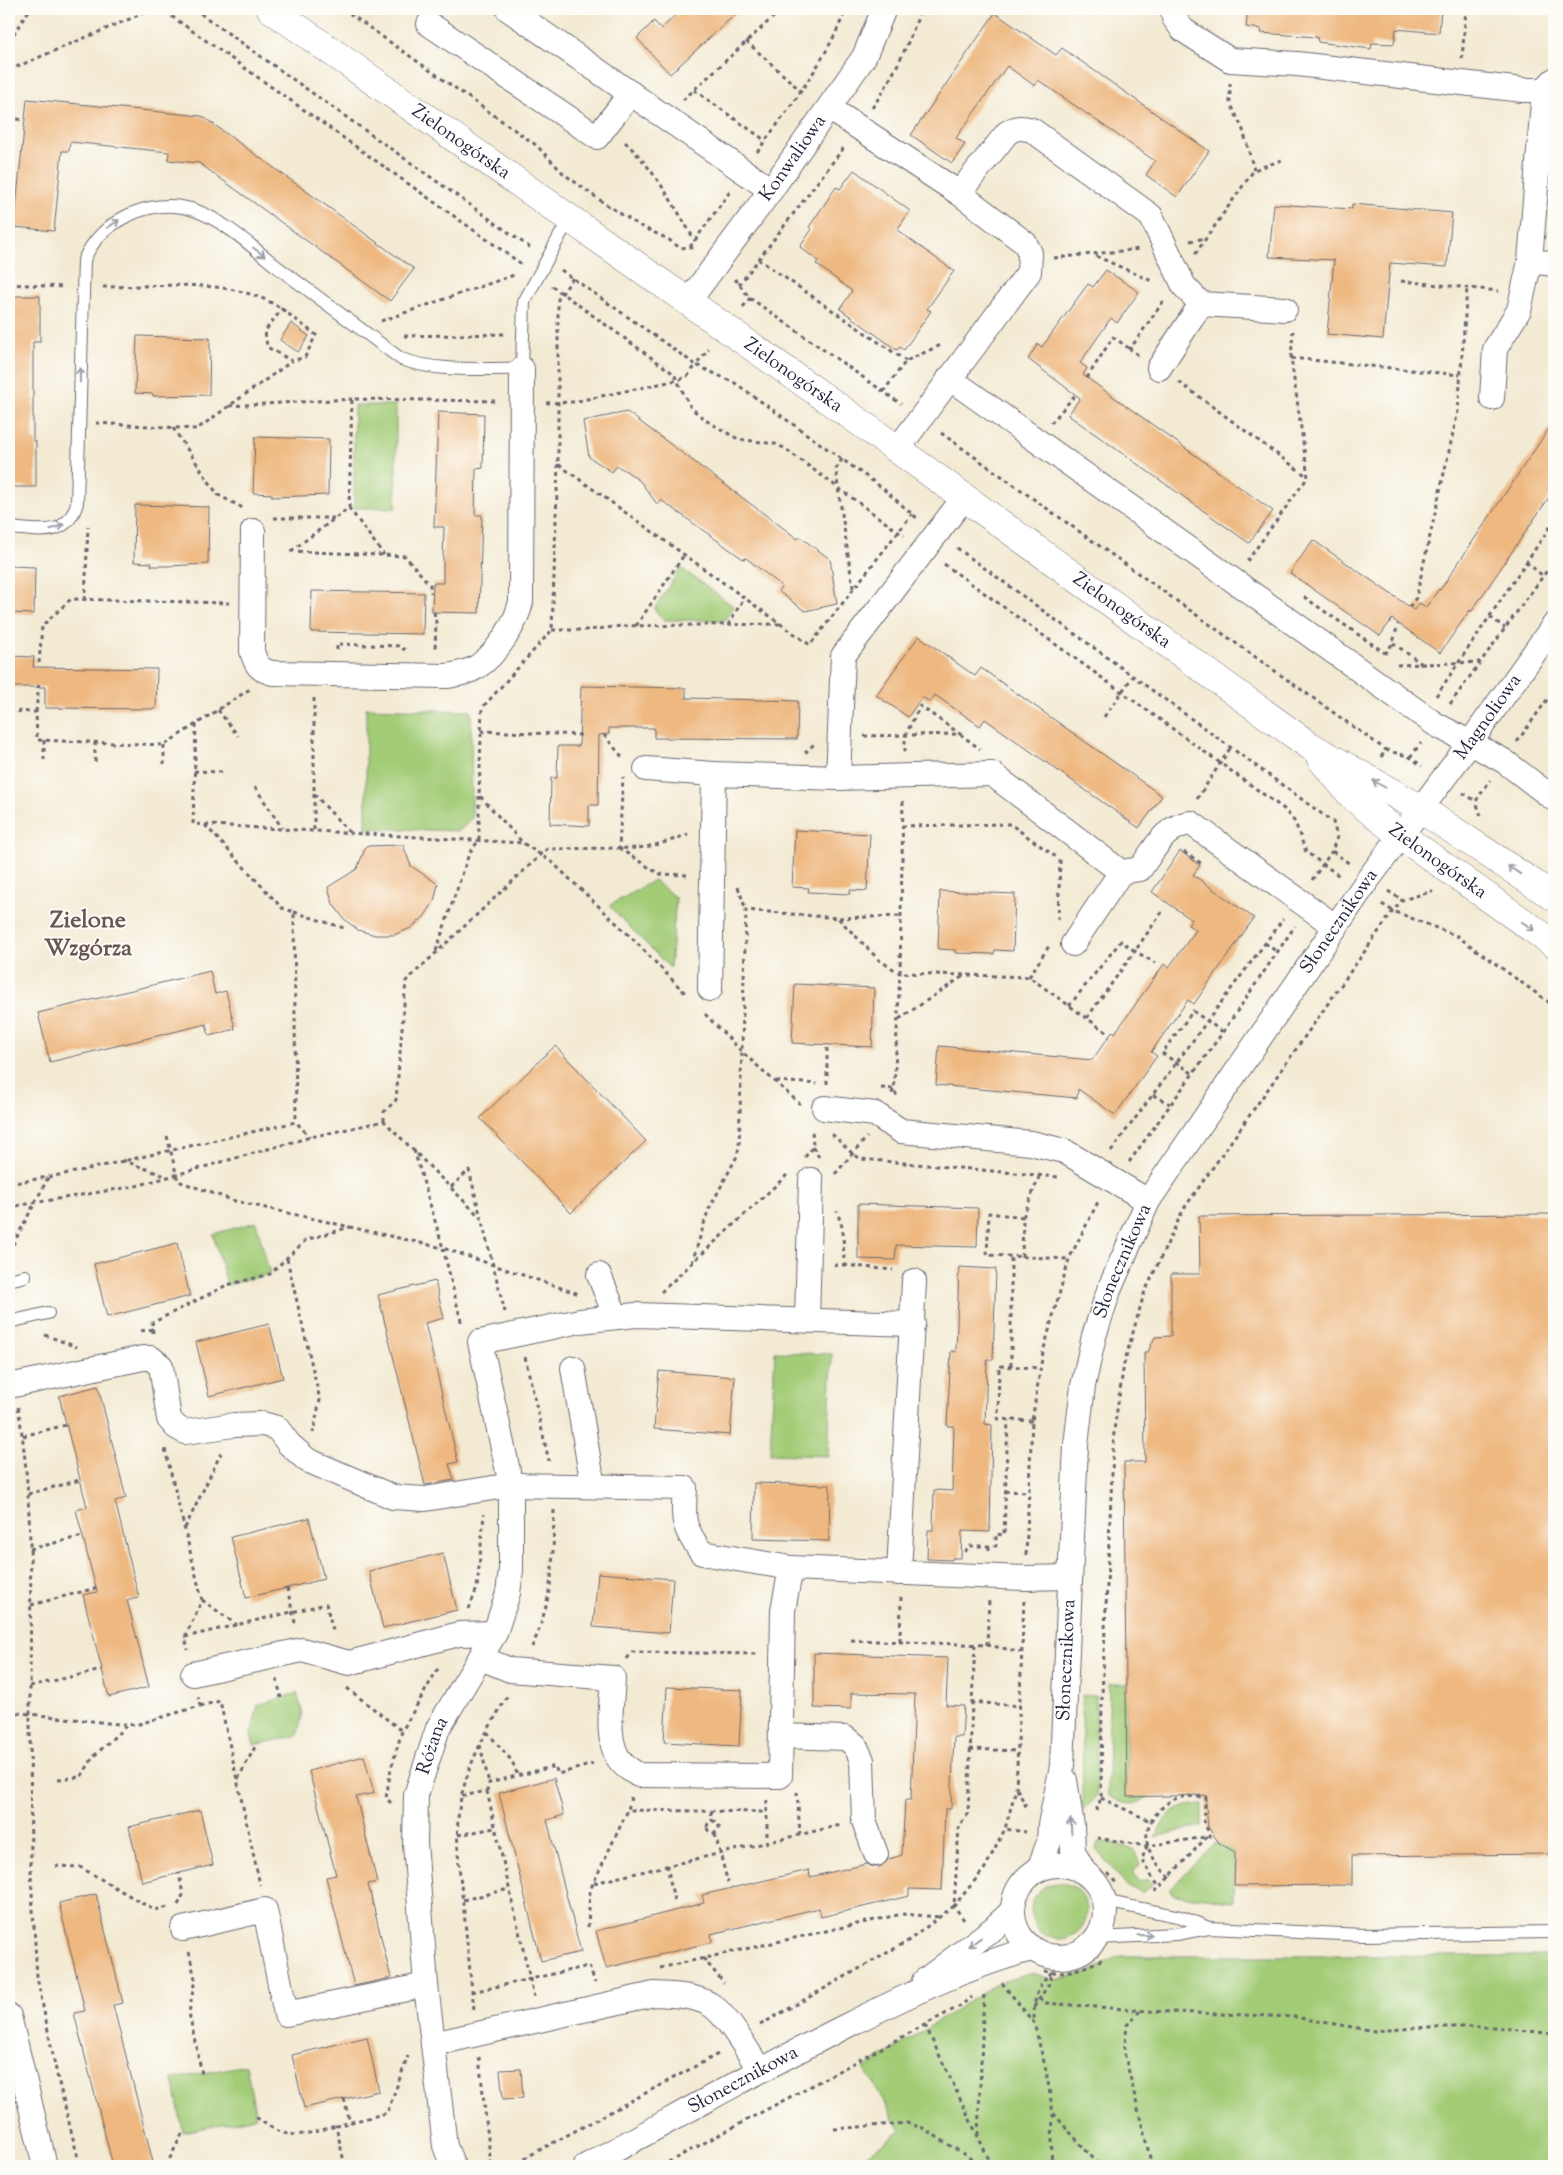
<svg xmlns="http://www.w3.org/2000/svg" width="1563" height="2175" viewBox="0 0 1563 2175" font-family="'Sorts Mill Goudy',serif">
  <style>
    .green { fill: #a3cc77; stroke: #627759 }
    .building { fill: #eeb880 }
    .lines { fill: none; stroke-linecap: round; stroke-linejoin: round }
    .service-casing { stroke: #6b6870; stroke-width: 14 }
    .minor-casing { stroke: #6b6870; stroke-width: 26 }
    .tertiary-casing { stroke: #6b6870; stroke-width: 29 }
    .path { stroke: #6b6870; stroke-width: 3; stroke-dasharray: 4 4; stroke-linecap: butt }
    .service { stroke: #fff; stroke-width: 12 }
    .minor { stroke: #fff; stroke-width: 24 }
    .tertiary { stroke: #fff; stroke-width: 28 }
    .oneway { stroke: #9c9ca7 }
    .labels { text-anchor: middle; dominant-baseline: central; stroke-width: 4; stroke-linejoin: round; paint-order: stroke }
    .street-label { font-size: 19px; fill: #22223b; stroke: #fdfcf7 }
    .district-label { font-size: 24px; font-weight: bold; fill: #695653; stroke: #fdfcf7 }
  </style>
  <rect width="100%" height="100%" fill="#fdfcf7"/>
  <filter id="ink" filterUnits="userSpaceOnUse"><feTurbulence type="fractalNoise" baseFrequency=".02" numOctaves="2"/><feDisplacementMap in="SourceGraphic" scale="10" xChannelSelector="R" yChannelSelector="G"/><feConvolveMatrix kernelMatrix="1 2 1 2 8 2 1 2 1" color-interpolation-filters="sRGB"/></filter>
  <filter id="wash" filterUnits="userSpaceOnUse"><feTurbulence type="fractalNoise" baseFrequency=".0096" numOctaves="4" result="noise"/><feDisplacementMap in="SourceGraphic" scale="20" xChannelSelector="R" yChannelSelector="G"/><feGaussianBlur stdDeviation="1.12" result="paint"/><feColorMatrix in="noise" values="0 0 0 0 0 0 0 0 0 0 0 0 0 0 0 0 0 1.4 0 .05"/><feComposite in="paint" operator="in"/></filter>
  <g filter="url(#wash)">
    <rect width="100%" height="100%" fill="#f3ead3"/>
    <path class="green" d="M354,405H396V508H354Z
      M681,568L733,606L725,620H664L654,609Z
      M366,708L471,711L472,819L459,831L366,828Z
      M654,880L676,898L670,968L609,906Z
      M256,1222L270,1274L227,1285L213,1234Z
      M775,1352L832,1354L828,1456L770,1454Z
      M1109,1684H1126L1127,1797L1149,1796C1135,1808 1122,1805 1108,1795Z
      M297,1693L303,1713L297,1736L254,1745L251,1734L258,1705Z
      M1082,1695L1096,1696L1097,1796L1083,1811Z
      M1202,1804V1826L1155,1837C1165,1813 1176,1806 1202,1804Z
      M1098,1842L1115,1843L1134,1850L1140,1864L1134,1871L1135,1877L1140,1882L1149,1880L1153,1886L1142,1892L1128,1887L1099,1853L1096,1848Z
      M1219,1843L1235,1852L1234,1901L1174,1895L1169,1890L1214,1844Z
      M1031 1911a28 28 0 1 1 56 0a28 28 0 1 1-56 0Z
      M1118,1956H1554V2166H849L901,2131L864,2068L998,1983L1033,1973L1054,1980L1086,1973Z
      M246,2065L256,2117L183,2132L173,2079Z"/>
    <g id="blocks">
      <path class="building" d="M682,9H741L670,74L637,38L654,21L661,29Z
        M1248,9H1441L1439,33L1396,29L1394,44L1372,43L1371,49L1318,42L1317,37L1260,33L1261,29L1246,27Z
        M995,13L1056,55L1062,48L1209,151L1177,197L1146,175L1155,161L1038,80L1035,86L1007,66L956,138L965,144L952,163L911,135Z
        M27,99L202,116L414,269L390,301L199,163L168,160L169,152L70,142L69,151H62L54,231L14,227Z
        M854,170L910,211L897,230L954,271L927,309L931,311L904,350L900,347L897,350L840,309L852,291L816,264L818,261L800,247L812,229L809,227L836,187L840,189Z
        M1274,204L1352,209V204L1452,213L1447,267L1390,263L1383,339L1327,334L1334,260L1269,257Z
        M1106,270L1139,292L1117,323L1111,318L1080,363L1087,368L1083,375L1273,511L1249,543L1068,415L1080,398L1028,359L1038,344L1042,347L1088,284L1093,287Z
        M9,296H40V342H33V441H36V487H9Z
        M291,323L309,336L298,352L280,340Z
        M137,336L210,338L209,395L153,396V394L135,393Z
        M438,412L484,414L483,468L476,469L475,515H482L479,613L432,612L433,583H443V560L444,527H434Z
        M627,412L798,539L800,537L830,559L837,604L805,611L778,591L782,586L746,558L743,559L661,500L657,504L640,481L626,471L617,466L612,472L589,457L583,421Z
        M1554,421V490L1471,612L1470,610L1440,653L1392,619L1380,636L1290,573L1313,540L1414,610L1419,603L1426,607L1439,589L1440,590Z
        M255,437L329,439L328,495L272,497V494L253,493Z
        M135,505L209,507L208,564L167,566H151L152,563L134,562Z
        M9,566L35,567L34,614L9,613Z
        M312,591L424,593L423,634L311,632Z
        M919,636L975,676L981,668L1162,796L1139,828L985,719L980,726L935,695L930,702L922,697L908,717L876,695Z
        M9,656L34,657L33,667L157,669L156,709L45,708V687H9Z
        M581,686L686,688V698L798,701L797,739L654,738V728H609V734L599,735L598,805H589V826L550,824L551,778H557L558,746H579Z
        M795,830L870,834L867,891L850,890V894L808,892L809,888L792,887Z
        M403,845L411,866L438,884L434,902L424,917L411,928L394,935H375L358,930L344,919L333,904L328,887L357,869L366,846Z
        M1180,851L1200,865L1193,875L1254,918L1194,1004L1188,1000L1151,1052L1157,1056L1115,1115L1078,1089L1077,1098L936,1085L939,1046L1092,1060L1113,1031L1115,1033L1164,964L1169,967L1196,930L1188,925L1192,920L1152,892Z
        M940,891L1015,894L1013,951L995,950L994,954L955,953V950L938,949Z
        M210,971L215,994L226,991L235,1029L209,1036L206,1024L50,1062L38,1013Z
        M795,984L874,988L872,1047L792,1043Z
        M555,1046L646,1141L571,1213L480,1118Z
        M858,1204L978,1208L977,1247L896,1245L895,1260L858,1259Z
        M1554,1214V1854L1352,1856V1885L1234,1886L1235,1852L1219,1843L1208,1827L1205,1795L1127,1797L1124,1462H1145L1144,1352H1148L1155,1337L1171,1336V1274H1200L1199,1216Z
        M177,1243L190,1296L107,1317L94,1264Z
        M959,1267L996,1269L993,1360H987L985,1424L992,1425L990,1532L962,1531L961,1558H952V1560L927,1559L928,1530H933L934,1490L952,1491L954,1426H947L951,1351L956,1352Z
        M435,1281L444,1318L425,1323L458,1462L449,1464L454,1480L425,1485L378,1295Z
        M269,1324L283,1378L209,1396L196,1342Z
        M659,1371L735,1377L730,1435L654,1429Z
        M98,1386L126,1498L115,1501L139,1598L127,1600L149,1687L109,1697L83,1595L97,1592L76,1510L87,1507L59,1396Z
        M754,1483L830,1485L829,1541L753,1539Z
        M309,1518L324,1579L246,1598L231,1537Z
        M443,1553L457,1610L383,1628L369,1571Z
        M598,1573L673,1579L669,1633L593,1627Z
        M814,1653L948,1658L946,1705L964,1706L962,1737H954L951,1809H945L942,1890L909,1889V1896L821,1917L819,1908L711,1934L712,1942L606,1968L596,1931L704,1903L702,1895L809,1870L810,1877L867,1864L873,1867H880L889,1859L902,1855L905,1800H911L915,1694L851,1693V1709L814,1708Z
        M667,1687L742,1690L739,1746L664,1742Z
        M364,1756L374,1793L356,1797L377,1882L368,1884L391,1978L354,1986L326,1877L336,1875L309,1771Z
        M554,1778L564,1815L547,1820L581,1952L541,1961L499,1793Z
        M200,1810L213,1865L142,1882L129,1827Z
        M96,1894L123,2003L113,2005L154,2166H113L74,2013L85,2011L59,1903Z
        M367,2037L379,2091L304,2108L292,2055Z
        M521,2069L523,2098L503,2099L500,2070Z"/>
    </g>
  </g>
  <g filter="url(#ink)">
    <use href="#blocks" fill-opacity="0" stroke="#6b6870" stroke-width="1"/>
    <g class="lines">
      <defs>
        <path id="service" d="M9,528C39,530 67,539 77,503L84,260C100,221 150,197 191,209C223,219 251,246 276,266C318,297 359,328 401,359C440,373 482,368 522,369L524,302L569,219
          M9,1280L25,1276
          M9,1322L48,1313
          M1104,1901L1181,1917L1209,1928
          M1097,1938L1176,1934L1209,1928L1364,1935L1554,1932"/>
        <g id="minor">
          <path d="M508,9L771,190"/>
          <path d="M1172,9L1174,18L1183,30L1230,60L1297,64L1523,90H1544L1554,80"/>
          <path d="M429,24L597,137L631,93"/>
          <path d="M829,108L959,193"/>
          <path d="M1530,261L1544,90"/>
          <path id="s1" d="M688,302L771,190L864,57L884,9"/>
          <path d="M1159,368L1201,304L1285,309"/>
          <path d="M949,378L1435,724L1504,761L1554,799"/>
          <path d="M1492,398L1495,349L1519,310L1530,261L1554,264"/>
          <path d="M897,450L1029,272L1030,253L1025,243L959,193L1007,133C1016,127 1021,127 1032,130L1151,216L1184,286L1201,304"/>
          <path d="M253,531L252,651C256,665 259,670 273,673L447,676C458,674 467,673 477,667C496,655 516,624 521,602L522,369"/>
          <path d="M646,769L714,774L838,778L843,656L963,499"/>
          <path d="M838,778L992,774L1121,872L1140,869C1154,850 1165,825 1191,823L1336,927"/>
          <path d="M1073,944L1121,872"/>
          <path d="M710,989L714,774"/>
          <path d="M824,1108L875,1114L901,1131L1031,1143L1064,1151L1148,1201"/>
          <path d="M599,1275L616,1317"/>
          <path d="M807,1319L811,1180"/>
          <path d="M573,1368L593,1486"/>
          <path d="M9,1386L143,1358H151L161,1366L169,1419L176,1427L185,1432L234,1425L263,1424L277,1428L289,1444L307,1460L393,1497L425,1499L511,1485L685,1488C683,1521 682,1526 702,1553L791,1568L1025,1578L1070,1577"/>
          <path d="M899,1573L914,1281"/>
          <path d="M481,1658L510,1670L613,1678C612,1703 604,1743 622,1763C626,1768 633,1771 638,1775L780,1776L783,1610L791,1568"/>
          <path d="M193,1674L302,1650L349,1663L459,1634L495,1633"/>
          <path d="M781,1736L845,1738L855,1745L862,1760L864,1821L876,1854"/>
          <path d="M1065,1780L1072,1826L1073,1851L1084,1872"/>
          <circle cx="1059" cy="1911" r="46"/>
          <path id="s2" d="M1039,1869L1049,1842L1050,1825L1062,1766L1076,1445L1083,1386L1094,1336L1109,1290L1148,1201L1369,878L1470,743L1554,625"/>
          <path d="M183,1929L265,1910L286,2014L426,1985"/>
          <path d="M924,1981L994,1928L1013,1910"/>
          <path d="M9,2016L45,2166"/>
          <path d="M433,2044L654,1994C673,1995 695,1995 711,2005C728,2016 749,2053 760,2071"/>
          <path id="s3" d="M453,2166L445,2146L426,1985L415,1843L416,1795L438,1728L495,1633L508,1593L511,1570V1485L480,1342L580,1321L636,1315L913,1324"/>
          <path id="s4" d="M586,2166C673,2119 758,2070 846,2026C906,1996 968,1966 1032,1949"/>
        </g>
        <g id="tertiary">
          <path id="s5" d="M271,9L851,416L1310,746L1421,809L1554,897"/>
          <path id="s6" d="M1321,759L1353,797L1400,835L1554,944"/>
        </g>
      </defs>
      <use href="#service" class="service-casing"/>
      <use href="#minor" class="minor-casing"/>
      <use href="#tertiary" class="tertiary-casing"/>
      <path class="path" d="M133,9L167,13L523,265
        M194,9L532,249
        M343,9L536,145L564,174L604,203L640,226L668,239L680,248L690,247L696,251
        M9,41L30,9
        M746,41L801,91
        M1462,59L1466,9
        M9,70L153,9
        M1230,83V102L1243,130L1254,170
        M694,90L766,141
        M683,100L782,9
        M872,108C894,76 908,45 921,9
        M9,118L25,120
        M625,142C655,170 674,205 695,241
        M757,152C790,107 826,61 846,9
        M1190,241L1206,238
        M690,247L731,190
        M1195,254L1254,170L1282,160
        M1096,256L1154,282
        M1054,258L1140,249
        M758,259L906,361
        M561,270L696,365L709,349
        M573,278L558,299V464L810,645L912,514
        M735,279L750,298L901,404
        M1401,281L1499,291
        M9,284L64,287
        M739,285L845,146
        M552,286L674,374L691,408L707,421L738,439L775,444L784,448L904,536
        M103,287C160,287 233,276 282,309
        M743,307L750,298
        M282,309L316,335L305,357L292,361L267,347L265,331Z
        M381,321L517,274
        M404,336L505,334
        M1138,355L1130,349L1165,299
        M1291,358L1460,375
        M1087,378L1113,337L1130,349
        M1179,382L1308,477
        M883,392L906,361L943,344
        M546,403L573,402L678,380L687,377L696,365L735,383L881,487L918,519
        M229,406L352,399
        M96,423L197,429L292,361
        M1051,423L1076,394
        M173,428L218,495L243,508
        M941,433L1386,750
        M842,459L836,469L838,487L853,588
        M558,464L552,630L482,708L479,795L523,843L553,863L630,936L685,993
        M349,508L352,399L498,401
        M274,518H335
        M957,548L1333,822L1337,837L1332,851L1350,864
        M290,551L405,556L430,585L431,593
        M291,551L349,508L384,555
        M1247,561L1308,477L1291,358L1293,331
        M1526,562L1543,576
        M944,564L1284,809L1295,822L1306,852L1341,877
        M1304,597L1385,653
        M85,600L88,526
        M1409,607L1416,598L1458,411L1467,288
        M434,612L436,622L435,651
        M1490,617L1505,628
        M728,625L744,598
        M636,626L684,555
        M552,630H589L621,626L780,624
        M1393,643L1422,664
        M337,650V644L399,646L405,650
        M1385,654L1393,643L1398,624
        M39,663L42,626L71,599L229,603
        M1397,665L1480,662
        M1436,696L1554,521
        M1450,704L1554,561
        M218,710L238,736
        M9,711L36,712L37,740L164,745L250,689
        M36,712L39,683
        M1104,717L1133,676
        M196,724L193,824L523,843
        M481,731L582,735
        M604,735L623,758
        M864,736L960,734L980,749
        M44,740V761
        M95,742V764
        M1517,742L1554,690
        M164,745V764
        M905,752V736L920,706L960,734
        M805,753L815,743
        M1381,757L1386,750L1410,757L1422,766
        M1410,757L1421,743
        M194,771L223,772
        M255,787L282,828
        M1463,793L1476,801
        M314,794L349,832
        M1197,799L1231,747
        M903,801L900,973L1029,977L1109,1034
        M1481,816L1476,801L1490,780
        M205,825L282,908L294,912L296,1122
        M902,826L1010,824L1056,857
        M314,830V697
        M1184,852L1204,865
        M687,875L659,874L619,848C643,850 666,843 688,834
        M1312,880L1332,851
        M738,887L746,910
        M1388,891L1402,900
        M1382,904L1393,911L1457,936L1554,1006
        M294,912L347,929
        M839,918L899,916
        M1058,920L1060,860L1062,857
        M1265,943L1277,952
        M436,951L469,854L479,840V796
        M1029,977L1049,946
        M1069,1006L1121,941L1135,951L1164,909
        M705,1014L742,1052L800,1104
        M1087,1018L1135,951L1155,963
        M899,1019L965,975
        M1192,1073L1162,1053L1193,1011L1223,1032
        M776,1081L817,1084
        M827,1084V1045
        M881,1088L894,1089L898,1099
        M1153,1095L1170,1104
        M384,1121V1112L396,1100L406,981L547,849L619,848L623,777
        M832,1134L853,1154L861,1159L1058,1177
        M167,1136L178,1181L235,1201L443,1248L462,1325
        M813,1147L819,1157
        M414,1150L443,1248L579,1294
        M1111,1151L1283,919
        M805,1157L813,1147L812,1128
        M122,1160L168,1177
        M1129,1162L1223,1032L1295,926
        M835,1174L867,1137
        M9,1184L75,1172L296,1122L310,1137
        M451,1187L469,1170L481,1218
        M9,1207L136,1186L311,1137L384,1121L481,1218L505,1312
        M1023,1217L1039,1177
        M9,1252L49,1176
        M1022,1257L1023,1217L989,1213L987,1255L1069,1259
        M287,1259L320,1400L313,1433
        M692,1263L708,1211L736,1158L739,1148L746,910L838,918L879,960L900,973L894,1089L891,1095
        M834,1265H844L843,1230L837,1211
        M844,1265L893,1270
        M661,1292L787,1175
        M141,1331L153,1329
        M153,1333L152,1323L227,1285L270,1274L306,1240L350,1227
        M45,1335L77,1347
        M525,1357L549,1461
        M1011,1366V1256
        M18,1407C35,1508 30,1612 30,1714L126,1725L139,1724L200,1706L198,1697
        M1032,1421L998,1419L999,1366L1040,1368
        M23,1436L66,1425
        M165,1449L202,1600L185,1637L188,1650
        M1005,1491L1028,1492
        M28,1494L80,1480
        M185,1528L221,1453
        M989,1546V1553
        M30,1549L83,1536
        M965,1552L969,1546H996V1534L1004,1535L1008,1419
        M1026,1555L1032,1421L1043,1352L1069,1259L1099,1200
        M287,1588L296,1627
        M202,1600L237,1625
        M1024,1601L1016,1789L1005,1829L1026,1832
        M31,1605L96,1588
        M469,1609L477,1588L484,1514
        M185,1637L326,1604L334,1634
        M851,1640L987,1645L989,1599
        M900,1641L901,1597
        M975,1645L972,1702L1020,1706
        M987,1645L1022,1652
        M532,1647C554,1597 553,1561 554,1509
        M627,1659L632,1652L759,1654
        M277,1679L281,1698
        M30,1686L102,1670
        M347,1688L402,1731
        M200,1706L220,1701L260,1885
        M9,1712L30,1714L31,1875L37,1977L57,2075L80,2166
        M487,1732L512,1761L518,1776
        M480,1745L489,1783
        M970,1749L1018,1751
        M58,1779L81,1777L94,1756L126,1726
        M238,1779L256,1745
        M1017,1789L1027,1808
        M487,1791L534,1997
        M797,1792L800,1834
        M462,1796L487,1791L489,1783L555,1766L558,1774L593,1764
        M631,1797L628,1810L767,1812
        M1101,1798L1150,1821
        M767,1800V1842
        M391,1803L386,1798L391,1769L402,1731L440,1665
        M711,1811L712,1821
        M1096,1811L1101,1798L1102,1696L1114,1430L1124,1364L1144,1294L1183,1210L1393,911L1402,900L1433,891
        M707 1827a6 6 0 1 1 12 0a6 6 0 1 1-12 0Z
        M715,1834L728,1883
        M458,1835L495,1828
        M1097,1838L1147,1846L1212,1836
        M1147,1846L1142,1859L1153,1879L1160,1887
        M667,1865L674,1901
        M55,1866L80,1867L154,1910L169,1907
        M1108,1873L1117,1884
        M1170,1878C1153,1861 1137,1840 1154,1817C1159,1810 1167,1802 1175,1799C1183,1795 1197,1797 1206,1797L1203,1819L1210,1836
        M594,1883L841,1825
        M1155,1892L1207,1837
        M463,1900L509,1889
        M178,1905L183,1895L179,1873
        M964,1920L954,1906L985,1868L1005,1829
        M588,1927L590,1890L628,1810
        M189,1952L195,1979L189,2013L202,2074
        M703,1958L724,1983
        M660,1968L902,1914L940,1917
        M1044,1971C1067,1975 1085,1968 1105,1958
        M1002,1983L1034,2023L1046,2070L1053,2113L1100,2166
        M472,1992L589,1966L595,1983
        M1039,1998L1045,2003L1149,2011L1294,2017L1375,2031L1429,2027H1494L1554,2034
        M1034,2007L1049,1984L1052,1972C1035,1988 1034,2000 1034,2023
        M474,2009C470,1974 467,1939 463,1903C459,1864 452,1822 465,1783C474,1751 492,1723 508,1695
        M1140,2011L1127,2025L1124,2052L1152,2166
        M760,2025L908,1941L954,1906L959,1826L968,1814L972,1702
        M925,2025L992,2166
        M479,2057L491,2166
        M344,2099L350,2123
        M256,2117C288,2142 299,2136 336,2126
        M834,2129L907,2123L923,2128L982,2166
        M978,2135L984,1991
        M166,2166L183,2132
        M345,2166L336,2126L387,2113L408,2056
        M510,2166L720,2053
        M661,2166L960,2006L972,1997
        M1051,2166L1053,2114
        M1543,2166L1554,2151"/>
      <use href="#service" class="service"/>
      <use href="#minor" class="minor"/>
      <use href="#tertiary" class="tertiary"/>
    </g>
    <defs><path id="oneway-shaft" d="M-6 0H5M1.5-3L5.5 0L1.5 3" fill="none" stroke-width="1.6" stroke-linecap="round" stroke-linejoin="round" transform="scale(1.25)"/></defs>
    <g class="oneway">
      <use href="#oneway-shaft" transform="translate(113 224) rotate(-33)"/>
      <use href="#oneway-shaft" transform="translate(259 252) rotate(37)"/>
      <use href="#oneway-shaft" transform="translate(80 375) rotate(-89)"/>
      <use href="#oneway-shaft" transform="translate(57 527) rotate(-19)"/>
      <use href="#oneway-shaft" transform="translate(1379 784) rotate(-150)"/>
      <use href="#oneway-shaft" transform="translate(1514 870) rotate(-146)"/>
      <use href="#oneway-shaft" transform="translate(1528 926) rotate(35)"/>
      <use href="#oneway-shaft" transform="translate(1071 1826) rotate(-93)"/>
      <use href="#oneway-shaft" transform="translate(1145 1935) rotate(-1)"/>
      <use href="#oneway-shaft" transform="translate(975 1942) rotate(143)"/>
    </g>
  </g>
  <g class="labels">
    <g class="street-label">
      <text stroke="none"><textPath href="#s5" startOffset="232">Zielonogórska</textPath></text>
      <text stroke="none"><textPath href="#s1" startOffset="178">Konwaliowa</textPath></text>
      <text stroke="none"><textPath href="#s5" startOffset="638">Zielonogórska</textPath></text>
      <text stroke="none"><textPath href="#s5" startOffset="1042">Zielonogórska</textPath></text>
      <text stroke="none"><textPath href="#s2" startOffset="1275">Magnoliowa</textPath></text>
      <text stroke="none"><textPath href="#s6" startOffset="156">Zielonogórska</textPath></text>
      <text stroke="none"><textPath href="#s2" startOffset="1022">Słonecznikowa</textPath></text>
      <text stroke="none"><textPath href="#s2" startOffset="618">Słonecznikowa</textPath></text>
      <text stroke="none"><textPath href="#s2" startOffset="212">Słonecznikowa</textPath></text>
      <text stroke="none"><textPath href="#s3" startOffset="426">Różana</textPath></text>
      <text stroke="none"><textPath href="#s4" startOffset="179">Słonecznikowa</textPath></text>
    </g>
    <g class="district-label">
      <text x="88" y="921">Zielone<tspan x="88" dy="28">Wzgórza</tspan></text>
    </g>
  </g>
  <rect width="1563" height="2175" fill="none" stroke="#fdfcf7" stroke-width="30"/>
</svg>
